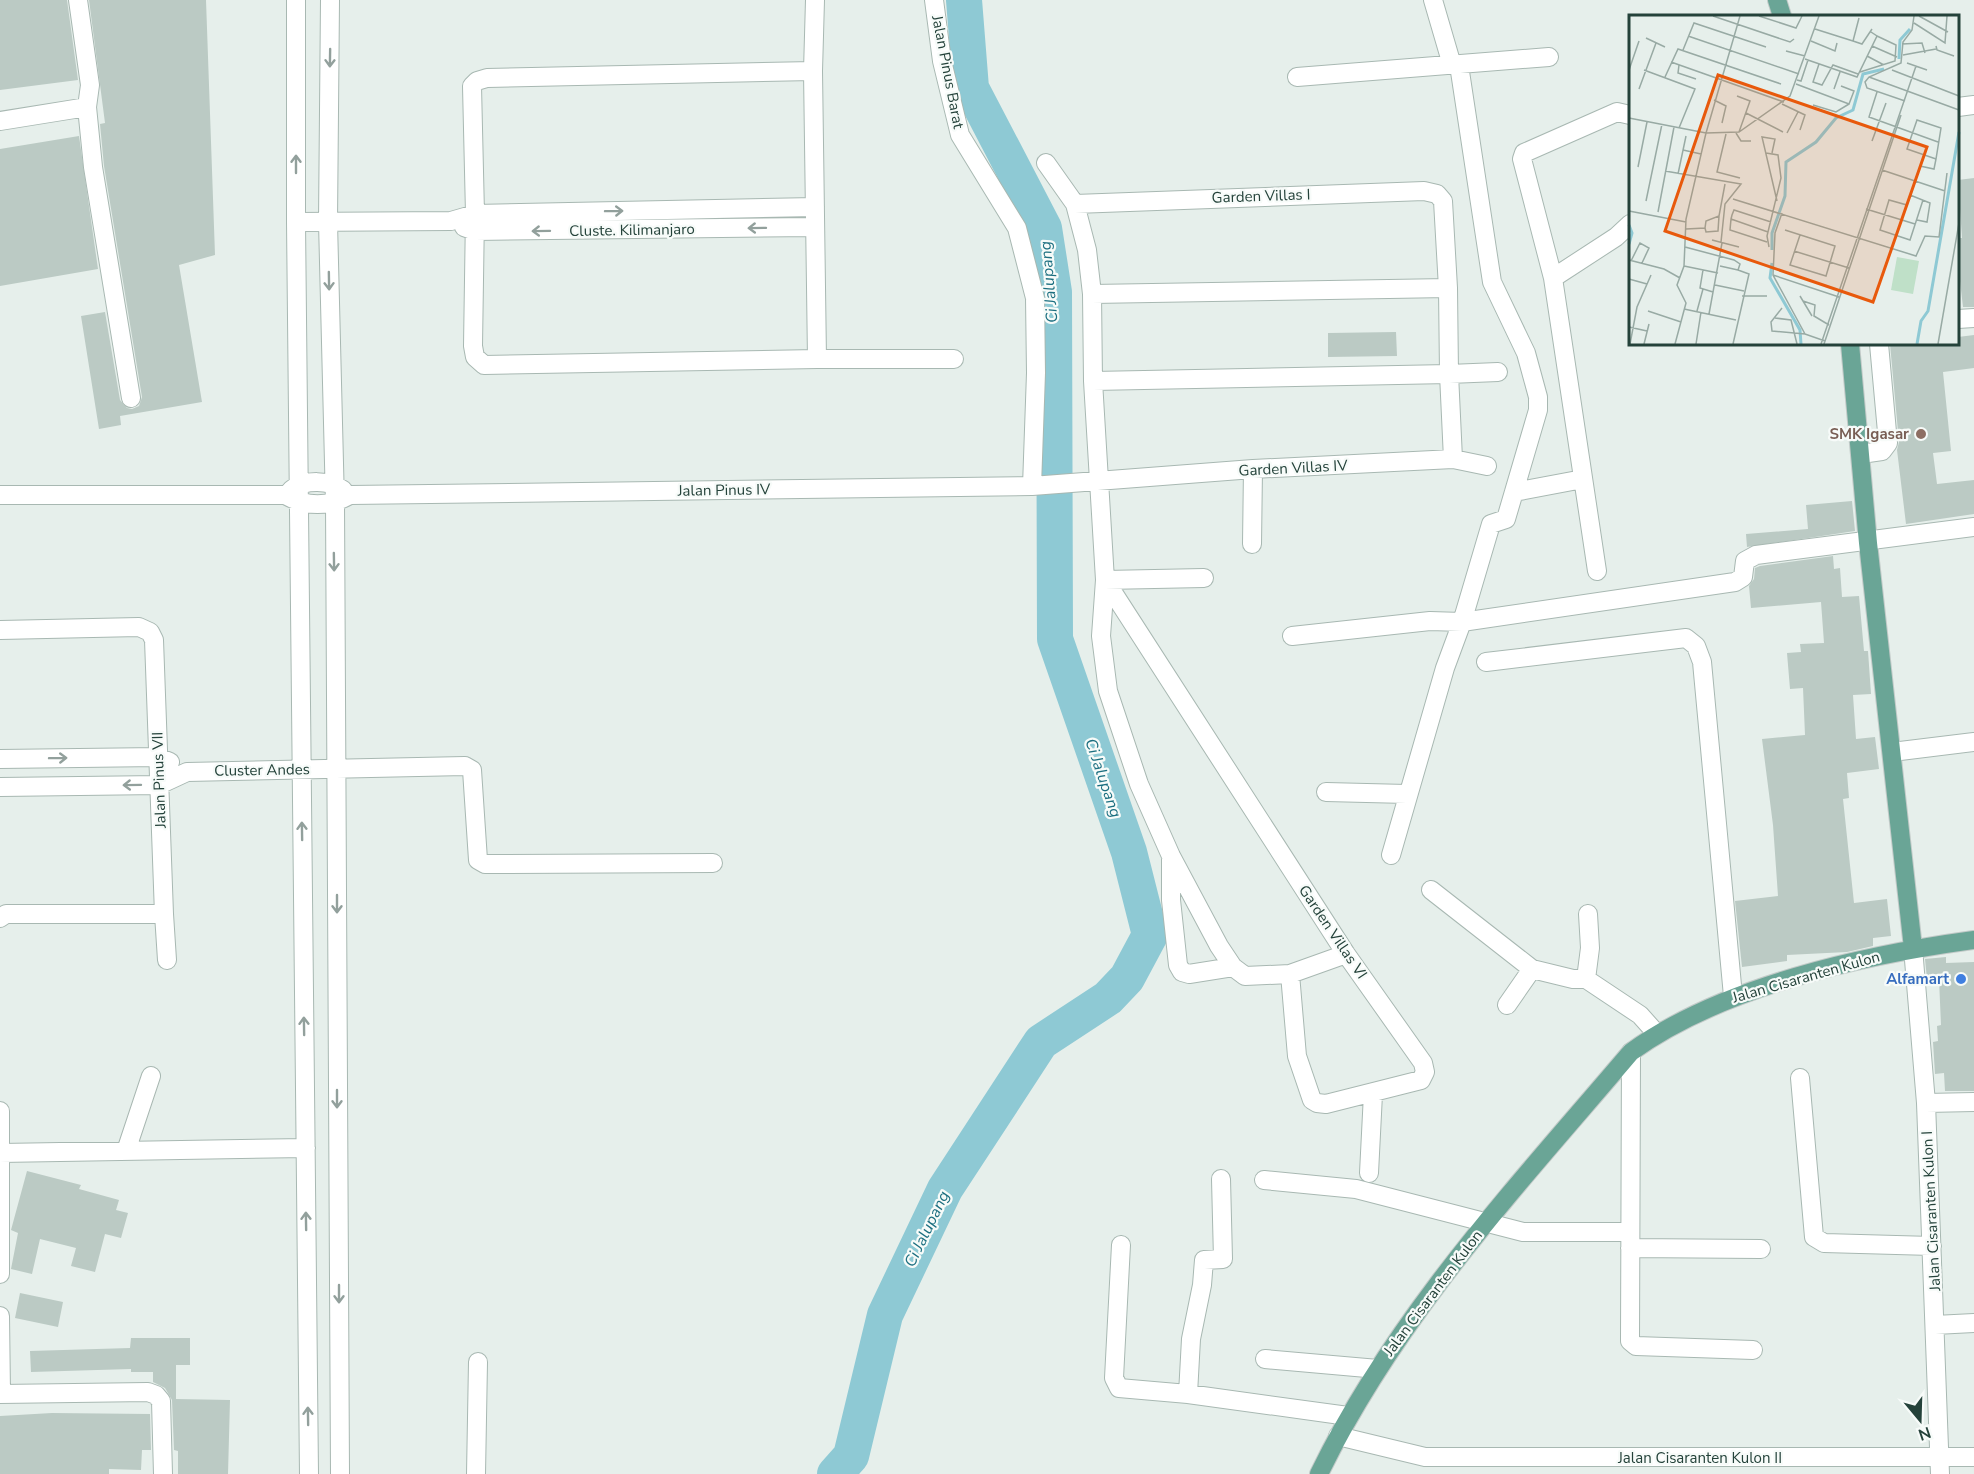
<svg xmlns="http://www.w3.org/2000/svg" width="1974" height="1474" viewBox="0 0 1974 1474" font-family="'Nunito Sans',sans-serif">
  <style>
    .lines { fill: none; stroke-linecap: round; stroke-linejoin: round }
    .river { stroke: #8ec9d4; stroke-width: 36 }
    .building { fill: #bbcac4 }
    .minor-casing { stroke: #a8b8b2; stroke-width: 20 }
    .major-casing { stroke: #c2cac8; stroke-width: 20 }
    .minor { stroke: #fff; stroke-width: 18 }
    .major { stroke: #6aa596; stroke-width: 18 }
    .oneway { stroke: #92a09c }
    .education-dot { fill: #8d6e63; stroke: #f7fbf9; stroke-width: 2 }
    .shop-dot { fill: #3f7fe0; stroke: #f7fbf9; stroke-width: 2 }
    .labels { text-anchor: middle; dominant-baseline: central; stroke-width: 4.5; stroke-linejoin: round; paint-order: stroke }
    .street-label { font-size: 15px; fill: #24423a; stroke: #f7fbf9 }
    .education-label { font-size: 15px; font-weight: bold; fill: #785e54; stroke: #f7fbf9; text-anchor: end }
    .shop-label { font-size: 15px; font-weight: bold; fill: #366cbe; stroke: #f7fbf9; text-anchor: end }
    .water-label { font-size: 16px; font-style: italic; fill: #1c6f80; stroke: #f7fbf9 }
    .inset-river { fill: none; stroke: #8ec9d4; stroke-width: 3 }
    .inset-road { fill: none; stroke: #98aaa4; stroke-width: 1.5 }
    .view { fill: #e8590c; fill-opacity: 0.15; stroke: #e8590c; stroke-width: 3 }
    .inset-edge { fill: none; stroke: #24423a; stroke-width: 3 }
  </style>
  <rect width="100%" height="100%" fill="#e6efeb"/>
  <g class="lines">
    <path class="river" d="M835,1474L851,1456L885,1315L945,1189L1041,1042L1108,998L1127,978L1150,935L1129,852L1055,639L1054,292L1044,228L971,88L964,0"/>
  </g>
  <path class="building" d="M0,0H67L78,80L0,90Z
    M89,0H206L215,255L179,265L202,402L120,416L121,425L99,429L81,316L105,312L120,400L127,408L132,409L139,406L142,397L104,166L100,124L105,123Z
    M79,136L98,269L0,286V149Z
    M1974,178V307H1963L1958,264V238H1962L1958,180Z
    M1396,332L1397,356L1328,357V333Z
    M1974,335V368L1943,372L1951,451L1933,453L1937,484L1974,480V514L1906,524L1897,450L1899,442L1890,344H1958V337Z
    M1852,501L1855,531L1747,547L1746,534L1808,529L1806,505Z
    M1833,556L1834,569L1840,568L1842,597L1859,596L1864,651H1868L1871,694L1853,695L1856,739L1875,737L1879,769L1847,773L1849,798L1843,799L1854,903L1887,899L1891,936L1873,938V946L1847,952L1787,955V961L1742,967L1735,901L1778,896L1773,825L1762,739L1805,735L1803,688L1790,689L1787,653L1801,652L1800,644L1824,643L1821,602L1751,608L1749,586L1754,579L1755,568L1760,566Z
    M1946,957V963L1974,962V1091H1945L1944,1073L1935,1074L1933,1042L1938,1041L1937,1026L1941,1025L1939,979H1927L1925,959Z
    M27,1171L81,1185L79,1189L119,1200L116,1210L128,1213L121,1238L105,1234L95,1272L71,1266L76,1248L40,1239L32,1274L11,1269L18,1233L11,1230Z
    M20,1293L63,1302L58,1327L15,1318Z
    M131,1338H190V1365H176V1399L230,1400L228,1474H178V1451L174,1450L172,1400L165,1388L153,1382V1372H131V1369L31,1372L30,1351L130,1348Z
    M52,1413L150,1414L151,1450H142L141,1470L109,1469V1474H0V1416Z"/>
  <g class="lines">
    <defs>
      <path id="minor" d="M78,0L90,85L87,107L93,167L131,398
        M296,0V222L309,1474
        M330,0L328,222L335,503L340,1474
        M934,0L942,61L960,135L1017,228L1035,298L1036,373L1032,486
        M1433,0L1452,65
        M813,71L815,0
        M1297,77L1549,57
        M1958,107L1974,105
        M0,121L87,107
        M1046,163L1075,204L1087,250L1092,294L1093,381L1105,580L1101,636L1108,691L1139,784L1171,856L1219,946L1233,967L1245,976L1290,974L1346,954
        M1075,204L1424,191L1437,194L1443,201L1448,288
        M296,222L451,221L475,214L815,207
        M464,227L475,231L815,227
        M1553,278L1522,159L1524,153L1617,112L1630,115
        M1092,294L1448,288L1449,374L1093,381
        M1958,319L1974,318
        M817,359L813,71L487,78L477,81L472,86L475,214L473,346L475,357L484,365L817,359H954
        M1861,454L1882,451L1888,443L1879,344
        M1453,459L1449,374L1498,372
        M291,490C305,479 330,480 343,490
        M1514,492L1583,479
        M0,495H285C306,507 329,507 350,495L1032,486L1253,469L1453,459L1487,466
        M1252,544L1253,469
        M1597,571L1553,278L1616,237L1630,224
        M1105,580L1346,954L1423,1063L1425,1072L1421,1080L1326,1104L1317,1103L1312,1100L1297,1056L1290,974
        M1105,580L1204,578
        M0,630L139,627L150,632L154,640L164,914H6L0,918
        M1292,636L1430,621L1462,622L1735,582L1743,577L1745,561L1756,555L1974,527
        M1486,662L1686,638L1696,646L1702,662L1733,996
        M1892,752L1974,742
        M0,759L158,757L170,762
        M0,787L159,785L187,772L465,766L472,770L478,860L485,864L713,863
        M1326,792L1407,794
        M1391,855L1445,668L1462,622L1491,524L1506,519L1538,410V397L1526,353L1492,282L1459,65
        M1171,857V900L1178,965L1182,972L1189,974L1233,967
        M1431,890L1532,969
        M164,914L167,960
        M1913,948L1926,1103L1940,1474
        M1586,979L1590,948L1588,914
        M1507,1005L1532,969L1573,979H1586L1640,1015L1657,1034
        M1631,1052L1630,1341L1636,1346L1753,1350
        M1800,1078L1814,1237L1824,1243L1932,1246
        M1926,1103L1974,1102
        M0,1111V1274
        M126,1151L151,1076
        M0,1153L306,1148
        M1369,1173L1373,1094
        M1264,1180L1356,1189L1523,1232H1630
        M1121,1245L1114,1378L1119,1388L1188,1394L1348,1416
        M1630,1248L1761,1249
        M0,1316L1,1393
        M1935,1325L1974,1323
        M1265,1359L1378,1369
        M0,1394L148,1392L156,1395L161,1401L163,1474
        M1188,1394L1191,1339L1202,1285L1204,1260L1223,1259L1221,1179
        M1338,1436L1425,1457H1974
        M476,1474L478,1362"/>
      <path id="major" d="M1777,0L1782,16
        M1850,344L1868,543L1913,948
        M1319,1474C1396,1315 1518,1185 1631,1052C1722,986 1864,955 1974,940"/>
    </defs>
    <use href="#minor" class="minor-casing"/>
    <use href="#major" class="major-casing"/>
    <use href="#minor" class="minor"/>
    <use href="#major" class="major"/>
  </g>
  <defs><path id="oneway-shaft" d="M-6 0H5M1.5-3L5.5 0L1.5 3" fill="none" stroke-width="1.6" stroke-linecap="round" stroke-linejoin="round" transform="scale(1.5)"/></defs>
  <g class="oneway">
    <use href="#oneway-shaft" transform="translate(330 58) rotate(91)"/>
    <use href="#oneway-shaft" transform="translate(296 164) rotate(-90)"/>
    <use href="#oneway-shaft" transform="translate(614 211) rotate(-1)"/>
    <use href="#oneway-shaft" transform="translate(757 228) rotate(179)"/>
    <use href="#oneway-shaft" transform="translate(541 231) rotate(179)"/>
    <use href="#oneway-shaft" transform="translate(329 281) rotate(89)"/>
    <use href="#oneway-shaft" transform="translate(334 562) rotate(89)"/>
    <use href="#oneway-shaft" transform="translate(58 758) rotate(-1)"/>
    <use href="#oneway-shaft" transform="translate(132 785) rotate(179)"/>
    <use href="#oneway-shaft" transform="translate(302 831) rotate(-91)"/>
    <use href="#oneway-shaft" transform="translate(337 904) rotate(90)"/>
    <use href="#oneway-shaft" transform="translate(304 1026) rotate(-91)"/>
    <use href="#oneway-shaft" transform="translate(337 1099) rotate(90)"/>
    <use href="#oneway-shaft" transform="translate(306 1221) rotate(-91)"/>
    <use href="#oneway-shaft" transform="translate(339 1294) rotate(90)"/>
    <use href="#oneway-shaft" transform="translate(308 1416) rotate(-91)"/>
  </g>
  <circle class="education-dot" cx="1921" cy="434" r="6"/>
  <circle class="shop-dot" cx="1961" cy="979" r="6"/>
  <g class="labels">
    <g class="street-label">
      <text transform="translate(948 72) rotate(79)">Jalan Pinus Barat</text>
      <text transform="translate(1261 196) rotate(-2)">Garden Villas I</text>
      <text transform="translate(632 230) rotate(-1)">Cluste. Kilimanjaro</text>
      <text transform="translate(1293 468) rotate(-3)">Garden Villas IV</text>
      <text transform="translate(724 490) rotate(-1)">Jalan Pinus IV</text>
      <text transform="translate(262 770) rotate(-1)">Cluster Andes</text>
      <text transform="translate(159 780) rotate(-92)">Jalan Pinus VII</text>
      <text transform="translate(1333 932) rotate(56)">Garden Villas VI</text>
      <text transform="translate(1806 977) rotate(-16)">Jalan Cisaranten Kulon</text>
      <text transform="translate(1931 1211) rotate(-93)">Jalan Cisaranten Kulon I</text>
      <text transform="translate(1433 1293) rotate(-53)">Jalan Cisaranten Kulon</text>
      <text x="1700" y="1458">Jalan Cisaranten Kulon II</text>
    </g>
    <g class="education-label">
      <text x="1909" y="434">SMK Igasar</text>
    </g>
    <g class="shop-label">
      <text x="1949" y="979">Alfamart</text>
    </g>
    <g class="water-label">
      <text transform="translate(1049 282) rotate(-95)">Ci Jalupang</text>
      <text transform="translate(1103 778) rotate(71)">Ci Jalupang</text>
      <text transform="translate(927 1229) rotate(-64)">Ci Jalupang</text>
    </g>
  </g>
  <g transform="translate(1629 15)">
    <rect width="330" height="330" fill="#e6efeb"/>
    <path d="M268,242L290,246L284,279L262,275Z" fill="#bfe0c8"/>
    <path class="inset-river" d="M270,44L271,25L281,14M0,210L3,218L0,229M143,235V218L156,181L157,147L187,127L207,103L224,95L234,59L255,54M143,248L141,263L171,315L172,329M288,329L292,306L299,296L330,117"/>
    <path class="inset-road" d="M84,1L161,27L165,24M130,1L167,13L173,1M290,1L319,17M285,8L316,28L318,1M186,14L224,26L230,3M59,21L170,59M17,23L36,32M182,26L206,36L208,28M224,26L233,29L243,14M273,29L293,28L296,38M243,31L268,42M307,31L308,35L325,41M54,35L65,8L137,32M157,36L176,41M274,40L307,34M238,41L255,50M176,44L228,62L248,21L242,17M42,47L155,87M278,48L298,55M190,49L184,67L193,70L204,50L229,59M50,50L49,58L67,64M0,55L10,26M15,55L66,74L50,113M263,55L330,81M231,57L266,46L267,30L248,21M36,62L49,34L152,69M240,62L330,95M168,65L172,66L179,45M167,69L220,89L225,76L212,71M10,74L27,28M205,74L211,57M248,77L240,102L309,127M108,81L121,86L110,117M85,85L97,91L93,108M276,86L238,73L236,67L240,62L272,48L274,27L283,15L285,1M153,89L176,100L171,115M184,90L207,97L220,89M117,98L154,117M0,103L77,118L110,117L161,81L190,1M288,105L312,113L307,144L278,134ZM77,118L111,1M107,118L112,126H122M158,118L169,97M97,119L88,157L111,163M243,126L257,88M54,135L72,139M137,138L149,140L152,163L138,221L140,232M143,138L146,124L133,122L148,186M291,151L305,154L307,144M9,152L18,107M253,155L316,176M36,156L112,169L96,189L92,227M49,159L57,121M281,180L301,188L298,207L288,205M104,184L287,241L296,221L310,222L318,158M294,185L281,225L251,215L260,185L278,190L295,140M17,186L33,109M237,194L286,209M0,196L57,207M29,197L45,112M153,198L146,218L144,260L176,319M102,204L101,215L138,227M76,213L77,217L89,216L90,201M57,214L76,213L77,206L90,201L96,169M156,215L206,231L197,261L161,250L171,220M139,217L102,204L103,200L105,195L142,207M83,225L110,232M56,232L105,245L111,249L109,255L120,259L104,329M165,236L220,253M0,245L35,254L51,263M2,246L11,228L20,233L13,248M55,251L89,258M91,251L109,255M74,255L71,273L84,277M144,260L210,282M0,264L18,269M86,270L115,276M113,281H138M171,281L183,301M174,286L186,290L185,301L200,310M153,293L142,307L143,316L176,319L196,326M55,294L107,305M19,296L52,307M68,296L74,274M80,299L93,228M146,303L162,305L168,329M0,312L18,316M1,329L8,292L22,260M15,329L20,309M46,329L57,288L48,270L55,251L57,204L77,118M67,329L72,297M192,329L287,51M195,329L272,100M309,329L330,208"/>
    <path class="view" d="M89,60L298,132L244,287L36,216Z"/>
    <rect width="330" height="330" class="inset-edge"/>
  </g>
  <g transform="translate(1920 1420) rotate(161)" stroke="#f7fbf9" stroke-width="4.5" paint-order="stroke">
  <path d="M0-4.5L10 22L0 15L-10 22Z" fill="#24423a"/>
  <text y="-9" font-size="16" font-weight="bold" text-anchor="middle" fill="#24423a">N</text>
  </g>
</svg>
